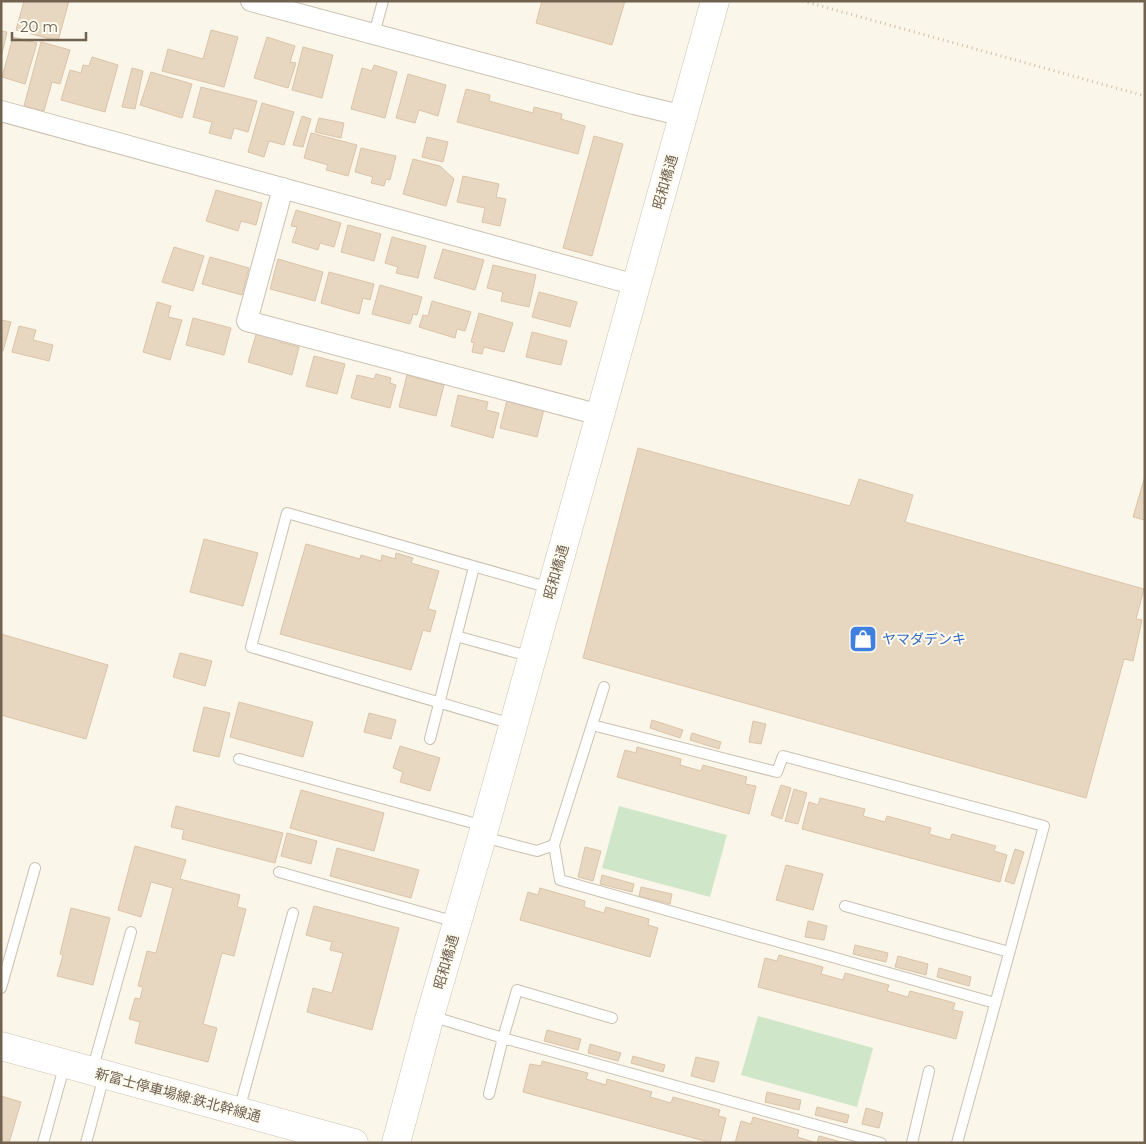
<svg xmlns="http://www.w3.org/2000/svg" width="1146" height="1144" viewBox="0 0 1146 1144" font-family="Montserrat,'Noto Sans JP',sans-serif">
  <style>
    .green { fill: #d0e6c9 }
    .building { fill: #e7d6c0; stroke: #dcc4a7 }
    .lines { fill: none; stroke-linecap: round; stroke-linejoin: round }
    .lane-casing { stroke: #cbc1b1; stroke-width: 12 }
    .street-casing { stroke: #cbc1b1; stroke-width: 22 }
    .secondary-casing { stroke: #cdc1af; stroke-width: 29 }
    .path { stroke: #d1bfa8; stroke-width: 3; stroke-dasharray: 1 4; stroke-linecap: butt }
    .lane { stroke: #fff; stroke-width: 10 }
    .street { stroke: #fff; stroke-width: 20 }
    .secondary { stroke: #fff; stroke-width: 28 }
    .labels { text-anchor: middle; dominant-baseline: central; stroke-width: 4; stroke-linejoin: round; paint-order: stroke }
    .street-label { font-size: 14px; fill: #716250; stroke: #fdfaf0 }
    .shop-label { font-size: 14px; fill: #366cbe; stroke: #fdfaf0; text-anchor: start }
  </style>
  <rect width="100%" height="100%" fill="#faf6ea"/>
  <path class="green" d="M619,806L727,835L710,897L602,868Z
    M758,1016L873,1048L857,1107L741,1075Z"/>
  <path class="building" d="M24,1H69L58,41L16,30Z
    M542,1H625L612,45L536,23Z
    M211,30L238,37L224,87L162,71L168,49L203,59Z
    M1,31L7,32L1,58Z
    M13,37L37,43L25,84L2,77Z
    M267,37L295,46L290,62L296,63L288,88L254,78Z
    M41,42L70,50L60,84L52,82L44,111L24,106Z
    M303,47L333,55L322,98L292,90Z
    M92,57L118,65L105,112L61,100L70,70L81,73L83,65L89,66Z
    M374,65L397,72L385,118L351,109L362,68L372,71Z
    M132,68L143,71L135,109L122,107Z
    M151,72L192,84L182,118L140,105Z
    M408,74L446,85L438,116L419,110L415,123L396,118Z
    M201,87L257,101L248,132L234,128L231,139L209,133L212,122L193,117Z
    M466,89L490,95L489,101L533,113L534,107L562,114L561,119L585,126L578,154L457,122Z
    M262,103L294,112L284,145L269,141L264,157L248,152Z
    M302,116L311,119L303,147L293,145Z
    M319,118L344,123L341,138L315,132Z
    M311,133L357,145L348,176L326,170L328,165L304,158Z
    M594,136L623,144L592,256L563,248Z
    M427,137L448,142L443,162L422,157Z
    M361,148L396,156L390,180L386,179L384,186L371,183L373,177L355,172Z
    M413,159L440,166L454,179L446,206L403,194Z
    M463,176L499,184L496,197L506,199L500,226L482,222L485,208L457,202Z
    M216,190L262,203L256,225L241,221L238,231L206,221Z
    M296,210L341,223L334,247L320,243L318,250L292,242L297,227L291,226Z
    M348,225L381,234L374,261L341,252Z
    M392,237L426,246L418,278L396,273L398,267L385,263Z
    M174,247L204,256L193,291L162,282Z
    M443,249L484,260L475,290L434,278Z
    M210,257L249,268L242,295L202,284Z
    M278,259L323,272L315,301L270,289Z
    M493,265L536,275L529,307L501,301L503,292L487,288Z
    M329,272L374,284L370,300L363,298L359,314L321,303Z
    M380,285L422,297L417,315L413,314L410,324L372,314Z
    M539,292L577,302L570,327L532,317Z
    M432,301L471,312L465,331L457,329L455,338L419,327L423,315L428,316Z
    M157,302L171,306L168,317L182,320L170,360L143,352Z
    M479,313L513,323L504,352L484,347L482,354L472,352L474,343L471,342Z
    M193,318L231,328L224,355L186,345Z
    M1,320L11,322L3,351L1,350Z
    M19,326L36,330L33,340L53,345L49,361L12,352Z
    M257,331L282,338L280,342L299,347L292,375L248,362Z
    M532,332L567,341L561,365L526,357Z
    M314,356L345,364L337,394L306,386Z
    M376,374L391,378L390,383L396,385L390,408L351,398L357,375L374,379Z
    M407,375L444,385L436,416L399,407Z
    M458,395L488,402L486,410L499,413L493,438L451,426Z
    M507,400L544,409L537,437L500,428Z
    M638,448L850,506L859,479L913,495L905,522L1144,589L1136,619L1142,620L1133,661L1124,659L1086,798L583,658Z
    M1145,476V520L1133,517Z
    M204,539L258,553L243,606L190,592Z
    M306,544L360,559L361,555L381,561L382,555L395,559L396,553L413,558L411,563L439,571L428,609L436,611L430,632L423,630L411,670L280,634Z
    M1,634L108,665L86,739L1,715Z
    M180,653L212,661L205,686L173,677Z
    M239,702L313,722L303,757L230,737Z
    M204,707L230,713L219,757L193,751Z
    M369,713L396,720L391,739L364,732Z
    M652,720L683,730L680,738L650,728Z
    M753,721L766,724L761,744L749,742Z
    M692,733L721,742L719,749L690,740Z
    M400,746L440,758L430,791L400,782L403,772L393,768Z
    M637,747L681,759L680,765L701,771L703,765L747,777L745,784L756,786L749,814L617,777L625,750L636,753Z
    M781,785L791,788L782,819L771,815Z
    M794,789L807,793L798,824L785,821Z
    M301,790L384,813L374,851L290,828Z
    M820,798L865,809L863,816L885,822L887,816L931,828L929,834L950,840L952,834L996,846L994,851L1007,855L1000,882L802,829L809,802L818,805Z
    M176,806L283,833L275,863L182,839L184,830L171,827Z
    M287,833L317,841L311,864L281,856Z
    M135,846L186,860L180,879L240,895L237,907L246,909L234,956L222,953L203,1024L217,1028L208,1062L135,1043L140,1022L129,1019L135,998L140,999L143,987L138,986L147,951L156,953L173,888L151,882L141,917L118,910Z
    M585,847L601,851L593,881L578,877Z
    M337,848L419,870L411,898L330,876Z
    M1015,849L1024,852L1014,884L1005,881Z
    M786,865L823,874L813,910L776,900Z
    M602,875L634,884L632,892L600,884Z
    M641,887L672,894L670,904L639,896Z
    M540,888L585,901L584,907L604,913L606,907L649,919L648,925L658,928L650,957L520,920L528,892L538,895Z
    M314,906L399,928L372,1030L307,1012L313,988L332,993L343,953L330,950L332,942L306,935Z
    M71,908L110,918L93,985L57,976L63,955L60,954Z
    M808,921L827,926L824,940L805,937Z
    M855,945L888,953L886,962L853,954Z
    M779,955L823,967L821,974L843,980L845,973L889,985L887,991L908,997L910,991L955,1003L953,1010L963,1012L956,1039L758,987L765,958L777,961Z
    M898,956L928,964L926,975L895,967Z
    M939,968L971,977L969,986L937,977Z
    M547,1030L581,1039L578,1050L544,1041Z
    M590,1044L621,1053L618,1061L588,1053Z
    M633,1056L665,1065L663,1072L631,1063Z
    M696,1057L719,1062L714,1082L691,1076Z
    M542,1061L588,1073L586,1079L606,1085L607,1079L652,1092L650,1097L671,1103L673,1097L720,1110L718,1116L726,1118L720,1143H712L523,1092L530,1064L541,1066Z
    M767,1092L801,1100L799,1110L765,1102Z
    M1,1096L21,1102L9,1143H1Z
    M817,1107L849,1115L847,1123L815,1115Z
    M866,1108L883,1113L879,1128L862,1124Z
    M753,1117L799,1130L797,1137L817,1143L819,1136L845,1143H735L741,1121L751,1124Z"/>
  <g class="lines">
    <defs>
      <path id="lane" d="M374,34L383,1
        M456,636L532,657
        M512,724L251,647L287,513L550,588
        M592,725L777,772L783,756L1044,826L957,1143
        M430,739L474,567
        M239,759L484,826
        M483,837L537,851L554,845L592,725L604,687
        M554,845L560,880L995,1003
        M279,872L456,922
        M845,906L1009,952
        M1,988L35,868
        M431,1016L503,1038L517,990L612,1018
        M92,1071L131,932
        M489,1094L503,1038L881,1143
        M239,1110L293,913
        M43,1143L65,1064
        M86,1143L104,1076
        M912,1143L929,1071"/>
      <path id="street" d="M251,1L634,104L684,116
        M1,111L636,285
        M283,188L247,321L600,415"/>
      <path id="secondary" d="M1,1046L354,1143
        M396,1143L430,1016L482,837L600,415L715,1"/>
    </defs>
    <use href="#lane" class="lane-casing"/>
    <use href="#street" class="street-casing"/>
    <use href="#secondary" class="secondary-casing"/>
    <path class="path" d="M803,1L1145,96"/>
    <use href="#lane" class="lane"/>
    <use href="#street" class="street"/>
    <use href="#secondary" class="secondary"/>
  </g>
  <defs>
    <symbol id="shop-square" viewBox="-11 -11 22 22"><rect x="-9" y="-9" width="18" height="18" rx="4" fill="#3f7fe0" stroke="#fdfaf0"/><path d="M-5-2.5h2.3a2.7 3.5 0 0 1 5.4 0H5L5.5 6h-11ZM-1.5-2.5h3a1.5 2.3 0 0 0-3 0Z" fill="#fff"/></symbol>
  </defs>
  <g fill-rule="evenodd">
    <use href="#shop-square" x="847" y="623" width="32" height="32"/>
  </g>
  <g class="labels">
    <g class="street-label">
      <text transform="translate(665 182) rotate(-74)">昭和橋通</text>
      <text transform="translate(556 572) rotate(-74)">昭和橋通</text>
      <text transform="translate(446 962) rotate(-74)">昭和橋通</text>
      <text transform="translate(178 1095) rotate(15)">新富士停車場線:鉄北幹線通</text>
    </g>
    <g class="shop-label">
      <text x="882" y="639">ヤマダデンキ</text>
    </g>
  </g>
  <rect width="1146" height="1144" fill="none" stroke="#716250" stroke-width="5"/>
  <path d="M12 32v8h74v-8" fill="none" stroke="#716250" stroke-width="2.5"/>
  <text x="20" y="32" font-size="15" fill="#716250" stroke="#fdfaf0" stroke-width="4" paint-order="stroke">20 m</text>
</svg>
